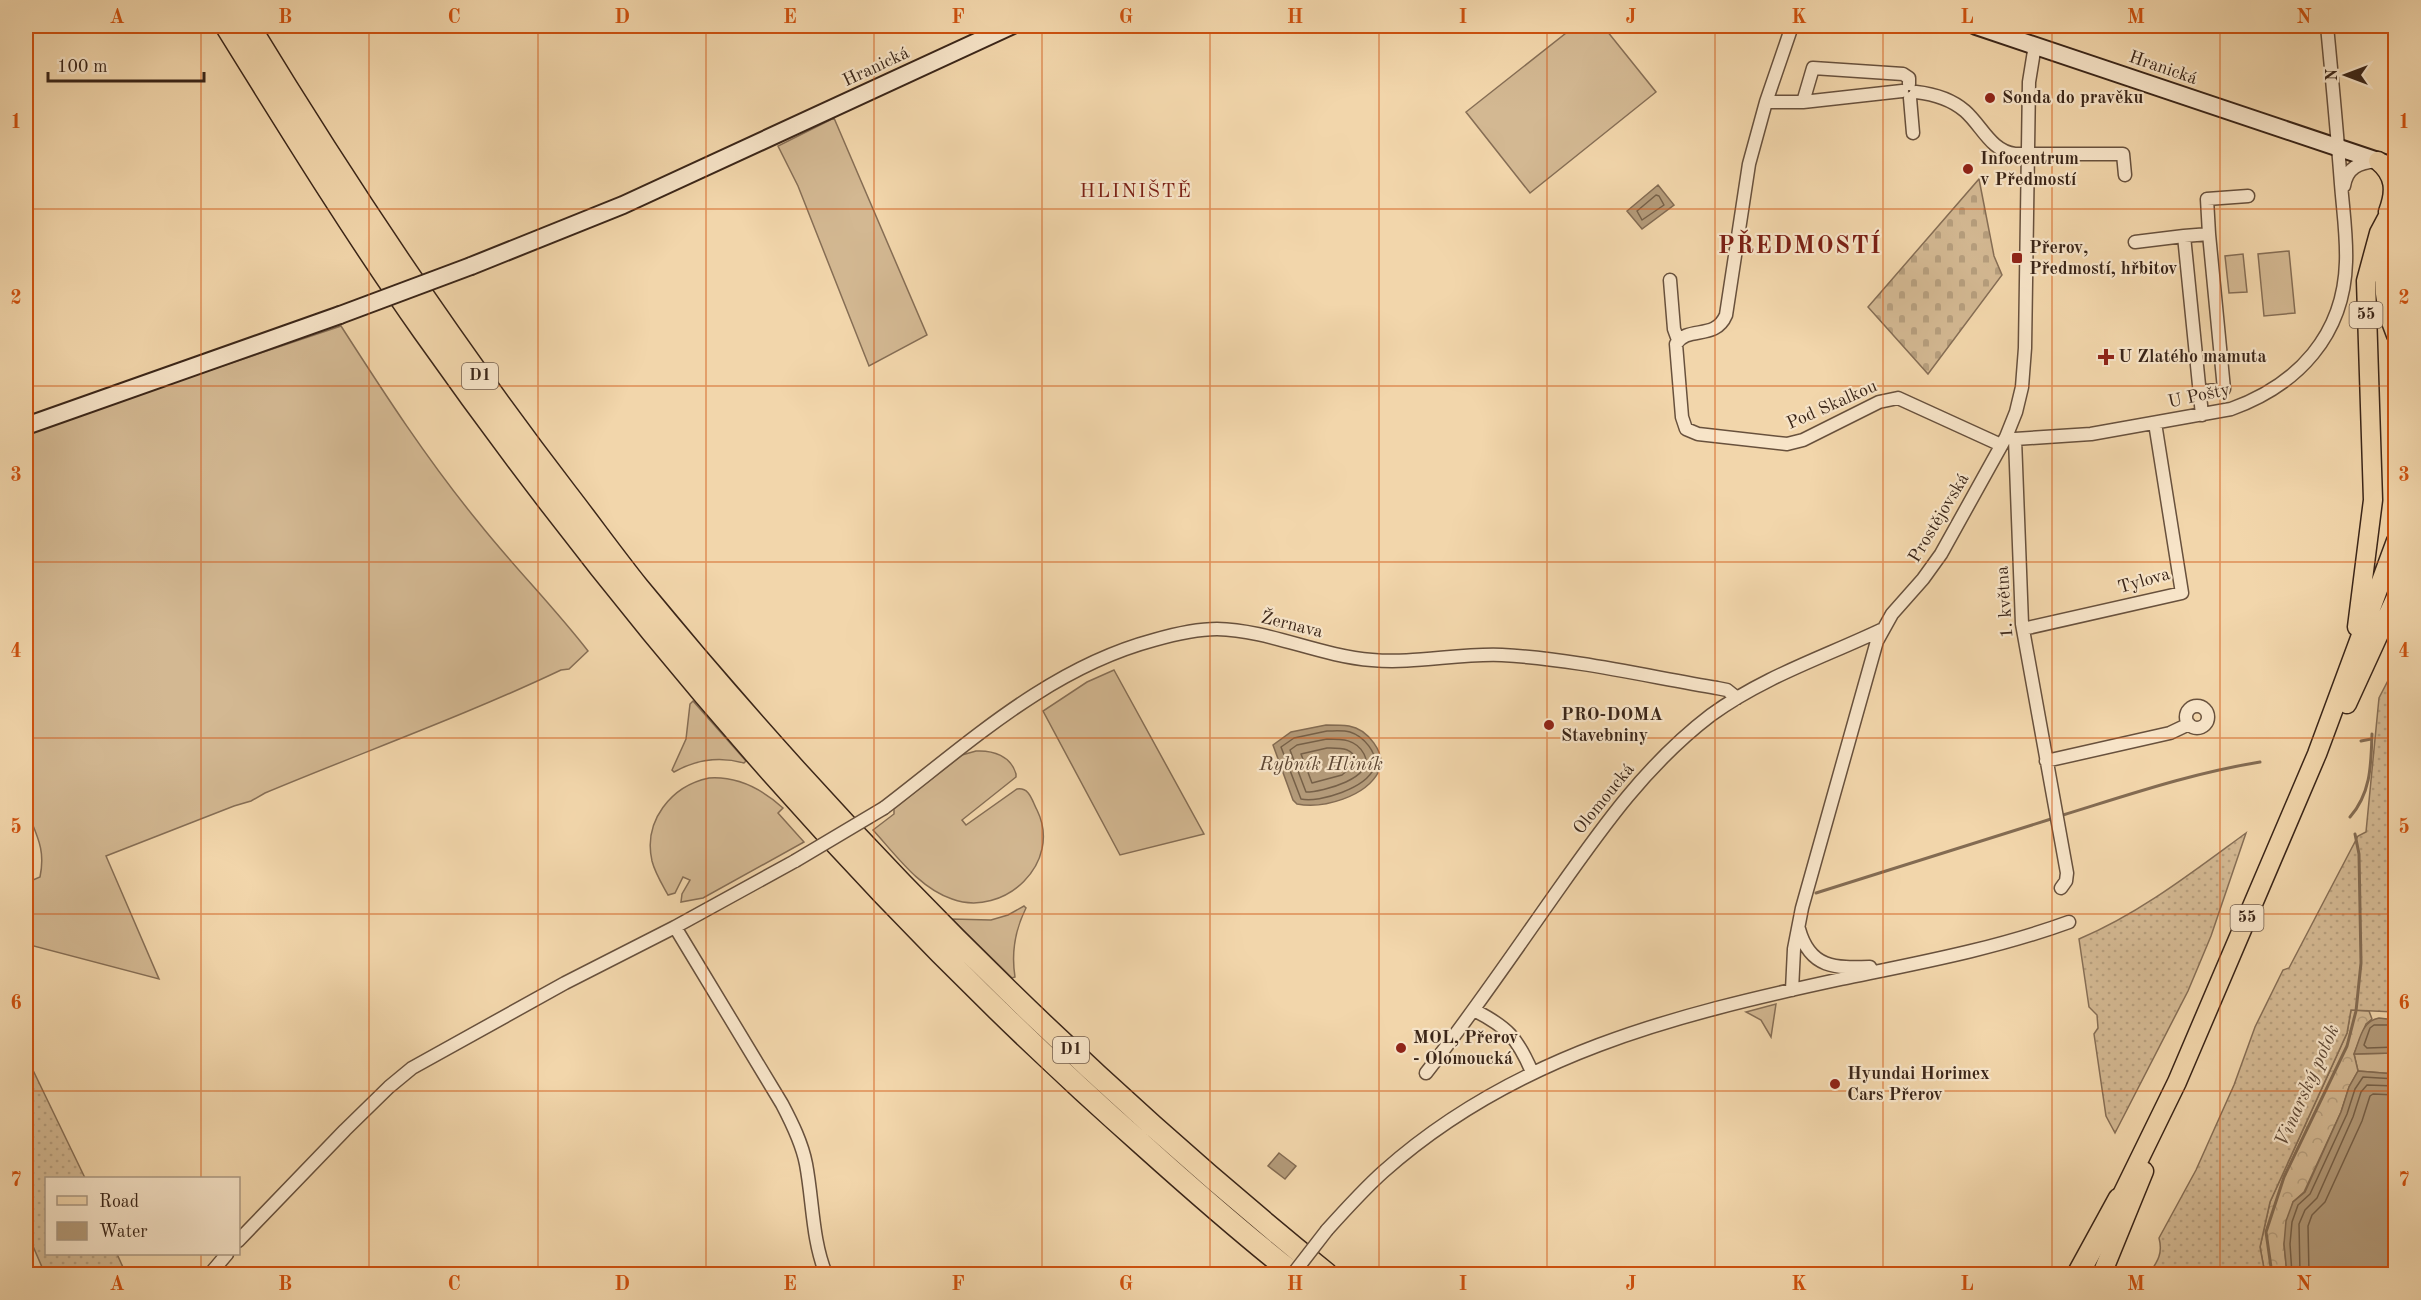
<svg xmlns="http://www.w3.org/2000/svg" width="2421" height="1300" viewBox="0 0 2421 1300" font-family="'Old Standard TT',serif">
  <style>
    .grass { fill: #d3b892; stroke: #866e55; stroke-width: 1.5 }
    .forest { fill: url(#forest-crowns); stroke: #866e55; stroke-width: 1.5 }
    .cemetery { fill: url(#cemetery-stones); stroke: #866e55; stroke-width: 1.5 }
    .garden { fill: url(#garden-dots); stroke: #866e55; stroke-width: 1.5 }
    .water { fill: #b39a79; stroke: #836b52; stroke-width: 1.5 }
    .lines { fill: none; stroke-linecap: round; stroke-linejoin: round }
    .shore { stroke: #766048; stroke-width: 1.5 }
    .stream { stroke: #836b52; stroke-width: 3 }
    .minor-casing { stroke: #68513d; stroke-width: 15 }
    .secondary-casing { stroke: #3a2518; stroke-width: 20 }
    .primary-casing { stroke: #3a2518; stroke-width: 21 }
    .motorway-casing { stroke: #3a2518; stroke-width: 24 }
    .minor { stroke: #f7e4c8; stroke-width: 12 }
    .secondary { stroke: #f7e4c8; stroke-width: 16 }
    .primary { stroke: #f2d6ab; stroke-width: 18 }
    .motorway { stroke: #f2d6ab; stroke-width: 21 }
    .minor-bridge-casing { stroke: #68513d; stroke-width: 15; stroke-linecap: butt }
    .secondary-bridge-casing { stroke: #3a2518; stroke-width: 20; stroke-linecap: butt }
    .minor-bridge { stroke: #f7e4c8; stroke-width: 12 }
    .secondary-bridge { stroke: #f7e4c8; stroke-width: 16 }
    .grid { fill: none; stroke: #ce510e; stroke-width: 1.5; stroke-opacity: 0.55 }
    .poi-dot { fill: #8f2418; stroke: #f7e4c8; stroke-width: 2 }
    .labels { text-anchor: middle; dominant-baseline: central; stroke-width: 4.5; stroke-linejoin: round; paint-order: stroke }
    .shield { fill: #f7e4c8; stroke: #735e4d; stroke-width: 1.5 }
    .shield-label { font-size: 16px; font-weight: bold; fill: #3a2518 }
    .street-label { font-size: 18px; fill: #3a2518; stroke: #f7e4c8 }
    .poi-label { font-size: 18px; font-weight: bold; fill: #3a2518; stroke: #f7e4c8; text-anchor: start }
    .neighbourhood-label { font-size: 20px; letter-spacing: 1.5px; fill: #7a1f14; stroke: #f7e4c8 }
    .water-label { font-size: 20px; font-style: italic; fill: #5e4835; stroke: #f7e4c8 }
    .district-label { font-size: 24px; font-weight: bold; letter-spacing: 1.5px; fill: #7a1f14; stroke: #f7e4c8 }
    .neatline { fill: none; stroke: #ce510e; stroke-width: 2 }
    .grid-label { font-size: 20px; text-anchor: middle; font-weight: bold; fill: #ce510e }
  </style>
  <defs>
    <pattern id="forest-crowns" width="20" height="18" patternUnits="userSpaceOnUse" patternTransform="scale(1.5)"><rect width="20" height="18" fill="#d3b892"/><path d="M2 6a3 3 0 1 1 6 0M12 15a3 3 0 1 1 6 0" fill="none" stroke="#b69e7d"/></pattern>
    <pattern id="cemetery-stones" width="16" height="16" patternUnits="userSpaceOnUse" patternTransform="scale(1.5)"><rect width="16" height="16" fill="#d3b892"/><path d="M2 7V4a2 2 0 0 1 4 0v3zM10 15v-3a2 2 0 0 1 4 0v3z" fill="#b69e7d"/></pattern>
    <pattern id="garden-dots" width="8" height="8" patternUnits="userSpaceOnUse" patternTransform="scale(1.5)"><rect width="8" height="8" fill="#d3b892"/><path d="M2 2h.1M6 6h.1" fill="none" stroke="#b69e7d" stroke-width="1.8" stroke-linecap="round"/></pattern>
  </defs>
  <rect width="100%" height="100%" fill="#f2d6ab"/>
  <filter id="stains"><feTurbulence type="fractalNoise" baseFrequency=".00333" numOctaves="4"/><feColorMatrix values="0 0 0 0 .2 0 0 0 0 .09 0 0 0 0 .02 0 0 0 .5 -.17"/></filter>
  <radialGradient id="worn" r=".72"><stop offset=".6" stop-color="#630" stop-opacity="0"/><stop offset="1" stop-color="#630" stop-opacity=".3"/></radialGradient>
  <path class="grass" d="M1575,26H1603L1656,92L1530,193L1466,112Z
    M834,118L927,335L869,366L798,186L778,146Z
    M2289,251L2295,313L2264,316L2258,254Z
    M2243,254L2247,292L2229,293L2225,256Z
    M341,326C384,393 428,461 479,523C514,567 554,607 588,651L569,669L561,670C464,716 363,752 265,793L251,801L234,806L106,856L159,979L26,944V883L40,877C46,848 36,835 26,808V432Z
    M1114,670L1204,834L1120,855L1043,711L1087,682Z
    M693,701L746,761L744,763C719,756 697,759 674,772L672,770L686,739L690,704Z
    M976,751C993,750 1011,756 1016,774V777L962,820L966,825L1017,789C1030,787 1032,801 1037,810C1063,863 1004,918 952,899C919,888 896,855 873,830L894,814V809L962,755Z
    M709,778C738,776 762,789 783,808L778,813L804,842L703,898L681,902L682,894L690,880L683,877L675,893L668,895C662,884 655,873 652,861C643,821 671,786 709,778Z
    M1024,906L1026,908C1015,930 1011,952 1015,977L1012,978L952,919L991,920L1008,915Z
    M1776,1004L1771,1037L1761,1020L1746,1012Z
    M2395,1053V1074L2358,1071L2354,1054Z"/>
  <path class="forest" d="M2351,1010L2369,1011L2372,1019L2366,1024L2354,1054L2358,1071L2349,1087L2341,1112L2304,1192L2293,1202L2284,1244L2287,1274H2265L2260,1247L2270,1202L2347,1033Z"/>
  <path class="cemetery" d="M1979,179L1994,256L2002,275L1928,374L1868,307Z"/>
  <path class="garden" d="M2395,667V1012L2351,1010L2347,1033L2270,1202L2260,1247L2265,1274H2149C2158,1261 2163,1253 2159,1238L2196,1170L2234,1085L2255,1027L2283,970L2289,968L2358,836L2366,832L2379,698Z
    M2246,833L2211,936L2188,991L2115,1133L2106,1116L2094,1034L2098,1028L2097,1015L2089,1007L2079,939C2139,914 2194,871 2246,833Z
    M30,1064L85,1178H46V1254H117L126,1274H45L26,1230V1066Z"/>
  <path class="water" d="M1658,185L1674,205L1642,229L1627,211Z
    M1326,725C1334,725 1342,725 1349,726C1367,729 1387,753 1379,771C1366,797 1323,809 1297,804L1293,800L1273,745L1291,732Z
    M2379,1018L2395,1020V1053L2354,1054C2360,1039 2362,1021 2379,1018Z
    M2358,1071L2395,1074V1274H2287L2284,1244L2286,1221L2293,1202L2305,1192L2341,1112L2349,1087Z
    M1279,1153L1296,1166L1285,1179L1268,1166Z"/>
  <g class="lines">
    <path class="shore" d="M1656,195L1659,196L1664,205L1642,220L1637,211Z
      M1327,731C1334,731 1343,730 1350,732C1363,736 1379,753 1374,768C1366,788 1320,803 1301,799L1281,747L1294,738Z
      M1327,739C1342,739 1356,739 1364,754C1377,778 1322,792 1306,792L1290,750L1297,745Z
      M1327,748C1341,748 1353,747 1357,762L1342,775L1312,783L1301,754Z
      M2396,1025H2374L2370,1028L2364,1045L2367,1048L2396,1047
      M2292,1274L2290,1244L2292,1222L2298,1205L2310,1194L2347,1114L2355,1089L2363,1077L2396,1079
      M2300,1274L2299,1224L2305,1210L2317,1198L2353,1117L2361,1092L2367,1085L2396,1086
      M2309,1274L2308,1226L2312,1215L2325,1202L2362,1121L2370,1096L2373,1094L2396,1095"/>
    <path class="stream" d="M2361,741L2371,739
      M2063,815C2128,795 2192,773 2260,762
      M2350,817C2371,793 2371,765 2372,734
      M1816,893L2051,819
      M2272,1274L2266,1232L2284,1177L2347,1046L2356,1011L2361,963L2359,854L2355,834"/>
    <defs>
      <path id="minor" d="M1792,26L1766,102L1749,164L1726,315C1715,341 1688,325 1676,344L1682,417L1686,429L1698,434L1787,444L1803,440L1879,402L1898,398L2001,445
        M1916,92C1934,94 1951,99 1965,111C1982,126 1991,151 2015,154H2123L2125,175
        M1910,98L1913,133
        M1766,102H1803L1902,91
        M1803,102L1813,68L1903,74L1909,78V84
        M2344,186C2347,167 2359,163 2376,161
        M2135,242L2184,236
        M1670,280L1674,329L1678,340
        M2199,392L2224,389L2209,234
        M2202,415L2184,236L2209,234L2207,199L2248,196
        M2006,437L2015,439L2091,434L2231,409C2298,385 2344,335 2346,262C2347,236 2343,210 2341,184C2337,131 2332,78 2327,26
        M2015,439L2022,624L2067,873L2066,881L2061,888
        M2023,629L2182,593L2155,423
        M2186 717a11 11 0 1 1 22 0a11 11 0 1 1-22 0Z
        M2046,761L2170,733L2189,724
        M884,808C969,743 1049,668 1154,640C1175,634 1195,629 1217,629C1269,630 1319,656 1372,660C1415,664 1459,653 1502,655C1574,659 1646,676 1717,688L1727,690L1737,698
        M675,927L782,1104C792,1123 802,1143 806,1164C813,1201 812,1240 826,1274
        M1799,929C1810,969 1836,968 1870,967
        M1792,990L1794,949L1802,908L1877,641L1892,614L1923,579L1941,554L2006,437L2016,412L2022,387L2025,348L2029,82L2035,45
        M1474,1010C1507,1027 1517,1037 1532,1072
        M1426,1073C1470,1017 1510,958 1551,900C1599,832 1644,766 1711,715C1763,677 1824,657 1881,630
        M1327,1230C1345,1210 1363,1190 1383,1172C1514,1055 1674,1015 1841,979C1918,963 1995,949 2069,922
        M238,1241L345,1130L389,1087L412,1068L565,983L675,927L795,861
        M210,1274L227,1254"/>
      <path id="secondary" d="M1976,26L2396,167
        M471,266L623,205L1011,26
        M26,426L340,315"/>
      <path id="primary" d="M2378,161C2395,175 2396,191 2388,212
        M2395,222C2381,260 2380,298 2396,335
        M2357,627L2373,500L2366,281L2379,233L2396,201
        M2347,704L2396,597
        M2114,1211L2177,1082L2317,754L2396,541
        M2102,1274L2144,1171"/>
      <path id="motorway" d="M226,26C290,129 354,233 424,332C633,628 871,904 1143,1145C1192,1189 1242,1233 1294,1274
        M249,26C347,187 452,344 567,494C591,525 614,557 638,587C844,838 1075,1070 1327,1274
        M2078,1274L2119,1199"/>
    </defs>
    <use href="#minor" class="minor-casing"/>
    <use href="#secondary" class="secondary-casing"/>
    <use href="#primary" class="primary-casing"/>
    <use href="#motorway" class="motorway-casing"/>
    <use href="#minor" class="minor"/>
    <use href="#secondary" class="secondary"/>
    <use href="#primary" class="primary"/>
    <use href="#motorway" class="motorway"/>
    <defs>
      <path id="minor-bridge" d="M795,861L884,808
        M1293,1274L1327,1230"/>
      <path id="secondary-bridge" d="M340,315L471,266"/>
    </defs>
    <use href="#minor-bridge" class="minor-bridge-casing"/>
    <use href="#secondary-bridge" class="secondary-bridge-casing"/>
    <use href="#minor-bridge" class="minor-bridge"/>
    <use href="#secondary-bridge" class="secondary-bridge"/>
  </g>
  <path class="grid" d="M201,26V1178M369,26V1274M538,26V1274M706,26V1274M874,26V1274M1042,26V1274M1210,26V1274M1379,26V1274M1547,26V1274M1715,26V1274M1883,26V1274M2052,26V1274M2220,26V1274M26,209H2396M26,386H2396M26,562H2396M26,738H2396M26,914H2396M26,1091H2396M201,1254V1274"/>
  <g class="poi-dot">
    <circle cx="1990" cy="98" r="6"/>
    <circle cx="1968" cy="169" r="6"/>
    <rect x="2011" y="252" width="12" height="12" rx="3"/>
    <path d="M2103 348h6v6h6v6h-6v6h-6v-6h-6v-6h6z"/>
    <circle cx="1549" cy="725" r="6"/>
    <circle cx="1401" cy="1048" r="6"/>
    <circle cx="1835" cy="1084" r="6"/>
  </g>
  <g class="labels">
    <g class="shield">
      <rect x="2349.5" y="302" width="33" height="26" rx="4.5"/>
      <rect x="462" y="363" width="36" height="26" rx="4.5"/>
      <rect x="2230.5" y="905" width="33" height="26" rx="4.5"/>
      <rect x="1053" y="1037" width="36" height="26" rx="4.5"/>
    </g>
    <g class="shield-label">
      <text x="2366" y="315">55</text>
      <text x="480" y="376">D1</text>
      <text x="2247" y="918">55</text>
      <text x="1071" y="1050">D1</text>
    </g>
    <g class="street-label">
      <text transform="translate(876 67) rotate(-25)">Hranická</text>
      <text transform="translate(2163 68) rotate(19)">Hranická</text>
      <text transform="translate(2199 396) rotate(-12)">U Pošty</text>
      <text transform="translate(1832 405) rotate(-24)">Pod Skalkou</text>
      <text transform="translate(1939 518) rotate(-59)">Prostějovská</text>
      <text transform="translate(2144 581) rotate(-16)">Tylova</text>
      <text transform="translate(2005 602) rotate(-94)">1. května</text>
      <text transform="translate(1292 625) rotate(14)">Žernava</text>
      <text transform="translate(1604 799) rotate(-51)">Olomoucká</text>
    </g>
    <g class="poi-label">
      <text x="2002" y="98">Sonda do pravěku</text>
      <text x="1980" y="159">Infocentrum<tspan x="1980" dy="21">v Předmostí</tspan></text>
      <text x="2029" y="248">Přerov,<tspan x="2029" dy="21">Předmostí, hřbitov</tspan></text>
      <text x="2118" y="357">U Zlatého mamuta</text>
      <text x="1561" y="715">PRO-DOMA<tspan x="1561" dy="21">Stavebniny</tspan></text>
      <text x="1413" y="1038">MOL, Přerov<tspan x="1413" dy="21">- Olomoucká</tspan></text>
      <text x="1847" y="1074">Hyundai Horimex<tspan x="1847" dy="21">Cars Přerov</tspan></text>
    </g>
    <g class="neighbourhood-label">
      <text x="1136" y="192">HLINIŠTĚ</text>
    </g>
    <g class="water-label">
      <text x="1321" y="765">Rybník Hliník</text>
      <text transform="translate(2308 1086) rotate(-66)">Vinarský potok</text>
    </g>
    <g class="district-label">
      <text x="1800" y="247">PŘEDMOSTÍ</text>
    </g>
  </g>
  <rect width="2421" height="1300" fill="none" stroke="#f2d6ab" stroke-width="66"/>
  <rect x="45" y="1177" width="195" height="78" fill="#f7e4c8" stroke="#ab9882" stroke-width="1.5"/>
  <rect x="57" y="1196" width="30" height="9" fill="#f2d6ab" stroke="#ab9882" stroke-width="1.5"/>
  <text x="99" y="1207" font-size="18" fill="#3a2518">Road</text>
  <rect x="57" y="1222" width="30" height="18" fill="#b39a79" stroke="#ab9882" stroke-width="1.5"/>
  <text x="99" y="1237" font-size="18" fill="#3a2518">Water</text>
  <g transform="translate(2346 75) rotate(270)" stroke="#f7e4c8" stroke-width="4.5" paint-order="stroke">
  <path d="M0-4.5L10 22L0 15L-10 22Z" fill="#3a2518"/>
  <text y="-9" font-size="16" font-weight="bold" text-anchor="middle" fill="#3a2518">N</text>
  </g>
  <path d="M48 72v9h156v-9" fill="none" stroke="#3a2518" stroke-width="3"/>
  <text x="57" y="72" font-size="18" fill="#3a2518" stroke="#f7e4c8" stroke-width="4.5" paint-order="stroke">100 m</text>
  <rect x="33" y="33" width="2355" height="1234" class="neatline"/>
  <g class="grid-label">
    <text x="117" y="23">A</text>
    <text x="285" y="23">B</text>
    <text x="454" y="23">C</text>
    <text x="622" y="23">D</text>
    <text x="790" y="23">E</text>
    <text x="958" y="23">F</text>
    <text x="1126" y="23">G</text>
    <text x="1295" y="23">H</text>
    <text x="1463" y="23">I</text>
    <text x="1631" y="23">J</text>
    <text x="1799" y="23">K</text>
    <text x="1967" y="23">L</text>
    <text x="2136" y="23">M</text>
    <text x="2304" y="23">N</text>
    <text x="16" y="128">1</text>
    <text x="2404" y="128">1</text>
    <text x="16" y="304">2</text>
    <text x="2404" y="304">2</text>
    <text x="16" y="481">3</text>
    <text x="2404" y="481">3</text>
    <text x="16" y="657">4</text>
    <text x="2404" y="657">4</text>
    <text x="16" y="833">5</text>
    <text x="2404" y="833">5</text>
    <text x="16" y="1009">6</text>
    <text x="2404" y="1009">6</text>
    <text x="16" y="1186">7</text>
    <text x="2404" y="1186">7</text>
    <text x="117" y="1290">A</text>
    <text x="285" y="1290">B</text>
    <text x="454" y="1290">C</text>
    <text x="622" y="1290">D</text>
    <text x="790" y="1290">E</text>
    <text x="958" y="1290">F</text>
    <text x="1126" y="1290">G</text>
    <text x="1295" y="1290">H</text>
    <text x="1463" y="1290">I</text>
    <text x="1631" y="1290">J</text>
    <text x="1799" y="1290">K</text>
    <text x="1967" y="1290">L</text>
    <text x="2136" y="1290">M</text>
    <text x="2304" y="1290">N</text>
  </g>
  <rect width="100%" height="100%" filter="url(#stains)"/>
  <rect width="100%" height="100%" fill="url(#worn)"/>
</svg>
